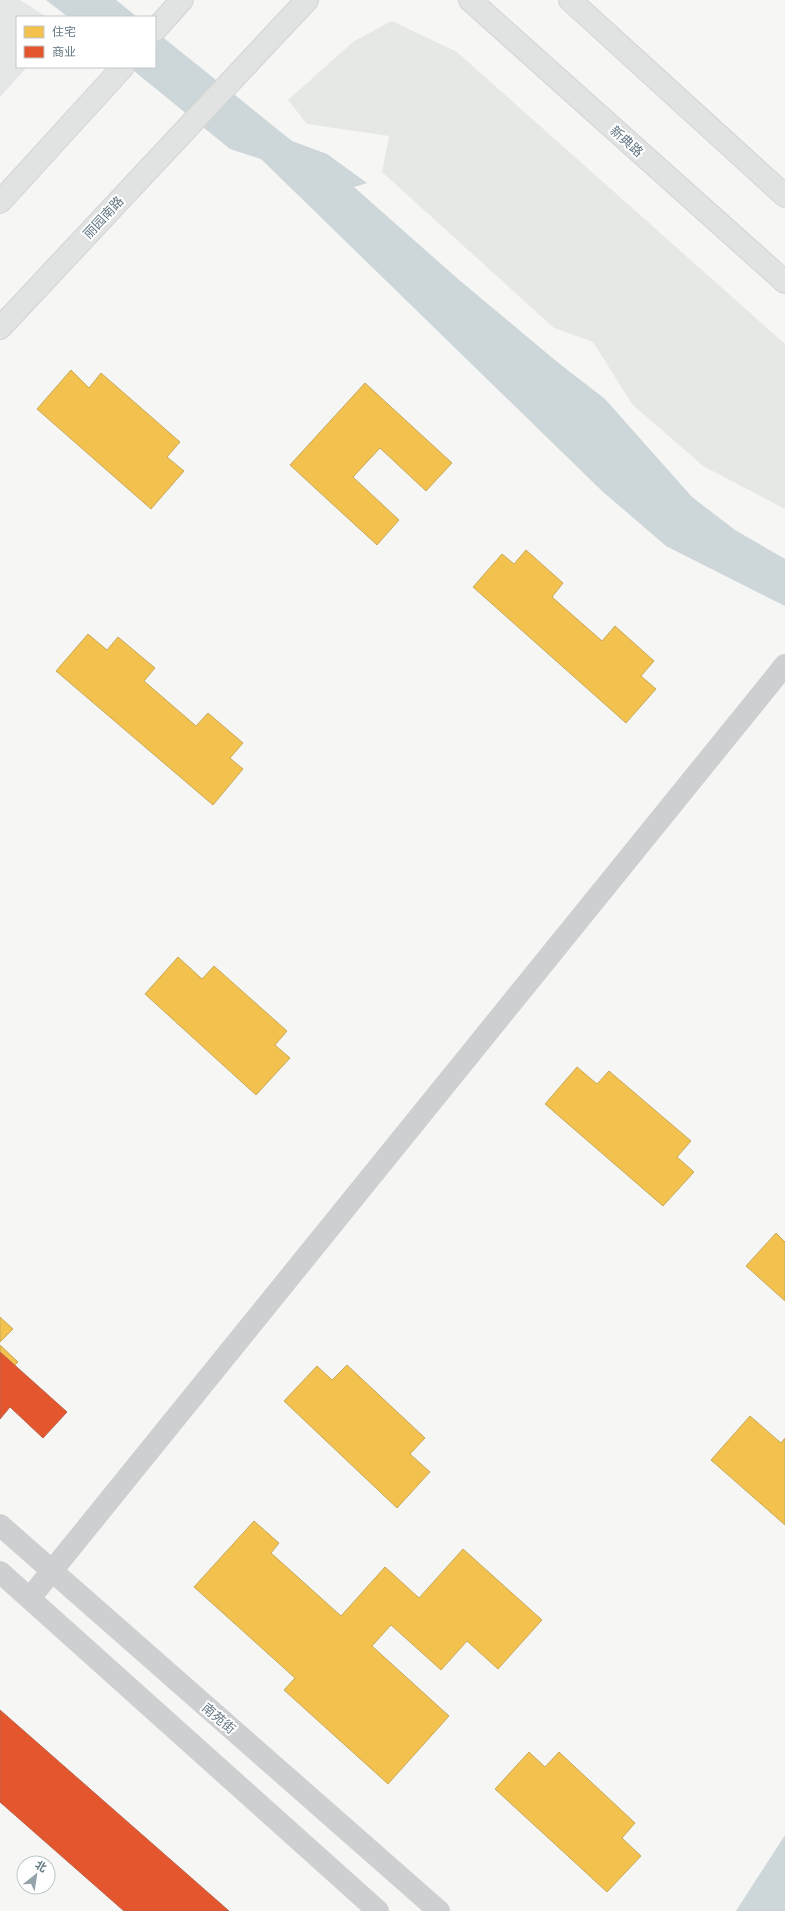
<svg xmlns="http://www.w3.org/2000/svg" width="785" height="1911" viewBox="0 0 785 1911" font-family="Cabin,'Noto Sans SC',sans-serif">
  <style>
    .built { fill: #e5e7e6 }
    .green { fill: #e6e9e3 }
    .water { fill: #cdd6d8 }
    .homes { fill: #f2c14e; stroke: #c6aa5d }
    .shops { fill: #e4572e; stroke: #bc6047 }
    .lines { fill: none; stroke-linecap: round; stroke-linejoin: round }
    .secondary-casing { stroke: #d2d4d4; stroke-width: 24 }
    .minor { stroke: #cdcfd0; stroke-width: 22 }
    .tertiary { stroke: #cdcfd0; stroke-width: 22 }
    .secondary { stroke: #e1e2e2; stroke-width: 22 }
    .labels { text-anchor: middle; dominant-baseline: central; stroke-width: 4; stroke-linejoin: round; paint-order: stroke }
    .street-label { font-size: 13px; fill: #607580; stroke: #fff }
  </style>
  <rect width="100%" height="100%" fill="#f6f6f5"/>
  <path class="built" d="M0,0H20L47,17H17V67H27L0,97Z"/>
  <path class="green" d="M392,21L457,52L785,344V509L703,466L632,404L593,342L554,328L382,172L389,136L307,124L288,100L354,41Z"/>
  <path class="water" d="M46,0H116L137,17H68Z
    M155,31L292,141L327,154L367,183L354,187L458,279L556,361L605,399L692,497L735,530L785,559V606L666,546L602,491L261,159L230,149L129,67H155Z
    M785,1835V1911H736Z"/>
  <path class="homes" d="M71,370L89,388L101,373L180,442L167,457L184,471L151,509L37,409Z
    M365,383L452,463L426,491L380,448L353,477L399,520L377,545L290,465Z
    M526,550L563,583L552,597L602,641L615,626L654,661L641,676L656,689L626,723L473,587L502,554L514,564Z
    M88,634L107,650L118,637L155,668L144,681L196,726L208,713L243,743L230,758L243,769L213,805L56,671Z
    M178,957L202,979L214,966L287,1031L275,1045L290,1058L256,1095L145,994Z
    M577,1067L597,1084L609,1071L691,1141L677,1157L694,1172L663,1206L545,1104Z
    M776,1233L785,1242V1301L746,1266Z
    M0,1317L13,1329L0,1342Z
    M0,1345L18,1362L0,1381Z
    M347,1365L425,1438L410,1454L430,1472L397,1508L284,1401L317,1366L332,1380Z
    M750,1416L781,1443L785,1438V1525L711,1460Z
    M254,1521L279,1543L271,1553L341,1616L385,1567L419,1598L463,1549L542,1620L498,1669L467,1641L441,1670L391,1625L372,1646L449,1716L388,1784L284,1690L295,1678L194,1587Z
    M11,1726L55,1765L46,1774L72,1798L44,1829L0,1790V1733L3,1735Z
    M529,1752L545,1767L559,1752L635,1823L622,1838L641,1856L607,1892L495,1789Z
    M147,1862L180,1891L187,1883L214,1907L210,1911H140L119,1893Z"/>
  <path class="shops" d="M0,1352L67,1412L43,1438L10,1407L0,1419Z
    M0,1710L229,1911H124L0,1802Z"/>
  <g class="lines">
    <defs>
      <path id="secondary" d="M470,0L785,282
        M570,0L785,196
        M155,30L182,0
        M0,202L123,67
        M0,328L307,0"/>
    </defs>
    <use href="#secondary" class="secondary-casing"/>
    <path class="minor" d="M30,1598L785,665"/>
    <path class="tertiary" d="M0,1525L439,1911
      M0,1572L378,1911"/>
    <use href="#secondary" class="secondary"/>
  </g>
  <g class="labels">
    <g class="street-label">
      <text transform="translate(627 141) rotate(42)">新典路</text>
      <text transform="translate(103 217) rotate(-47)">丽园南路</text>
      <text transform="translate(219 1718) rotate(41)">南苑街</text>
    </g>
  </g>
  <rect x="16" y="16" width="140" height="52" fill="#ffffff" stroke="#bfc8cc"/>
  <rect x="24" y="26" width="20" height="12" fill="#f2c14e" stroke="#bfc8cc"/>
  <text x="52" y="36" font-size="12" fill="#607580">住宅</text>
  <rect x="24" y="46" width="20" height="12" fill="#e4572e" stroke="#bfc8cc"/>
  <text x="52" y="56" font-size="12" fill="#607580">商业</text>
  <g transform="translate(36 1875) rotate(30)"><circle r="19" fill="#ffffff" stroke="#bfc8cc"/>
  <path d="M0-3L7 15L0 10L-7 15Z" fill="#94a2a9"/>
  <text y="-6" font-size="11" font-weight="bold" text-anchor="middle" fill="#607580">北</text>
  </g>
</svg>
